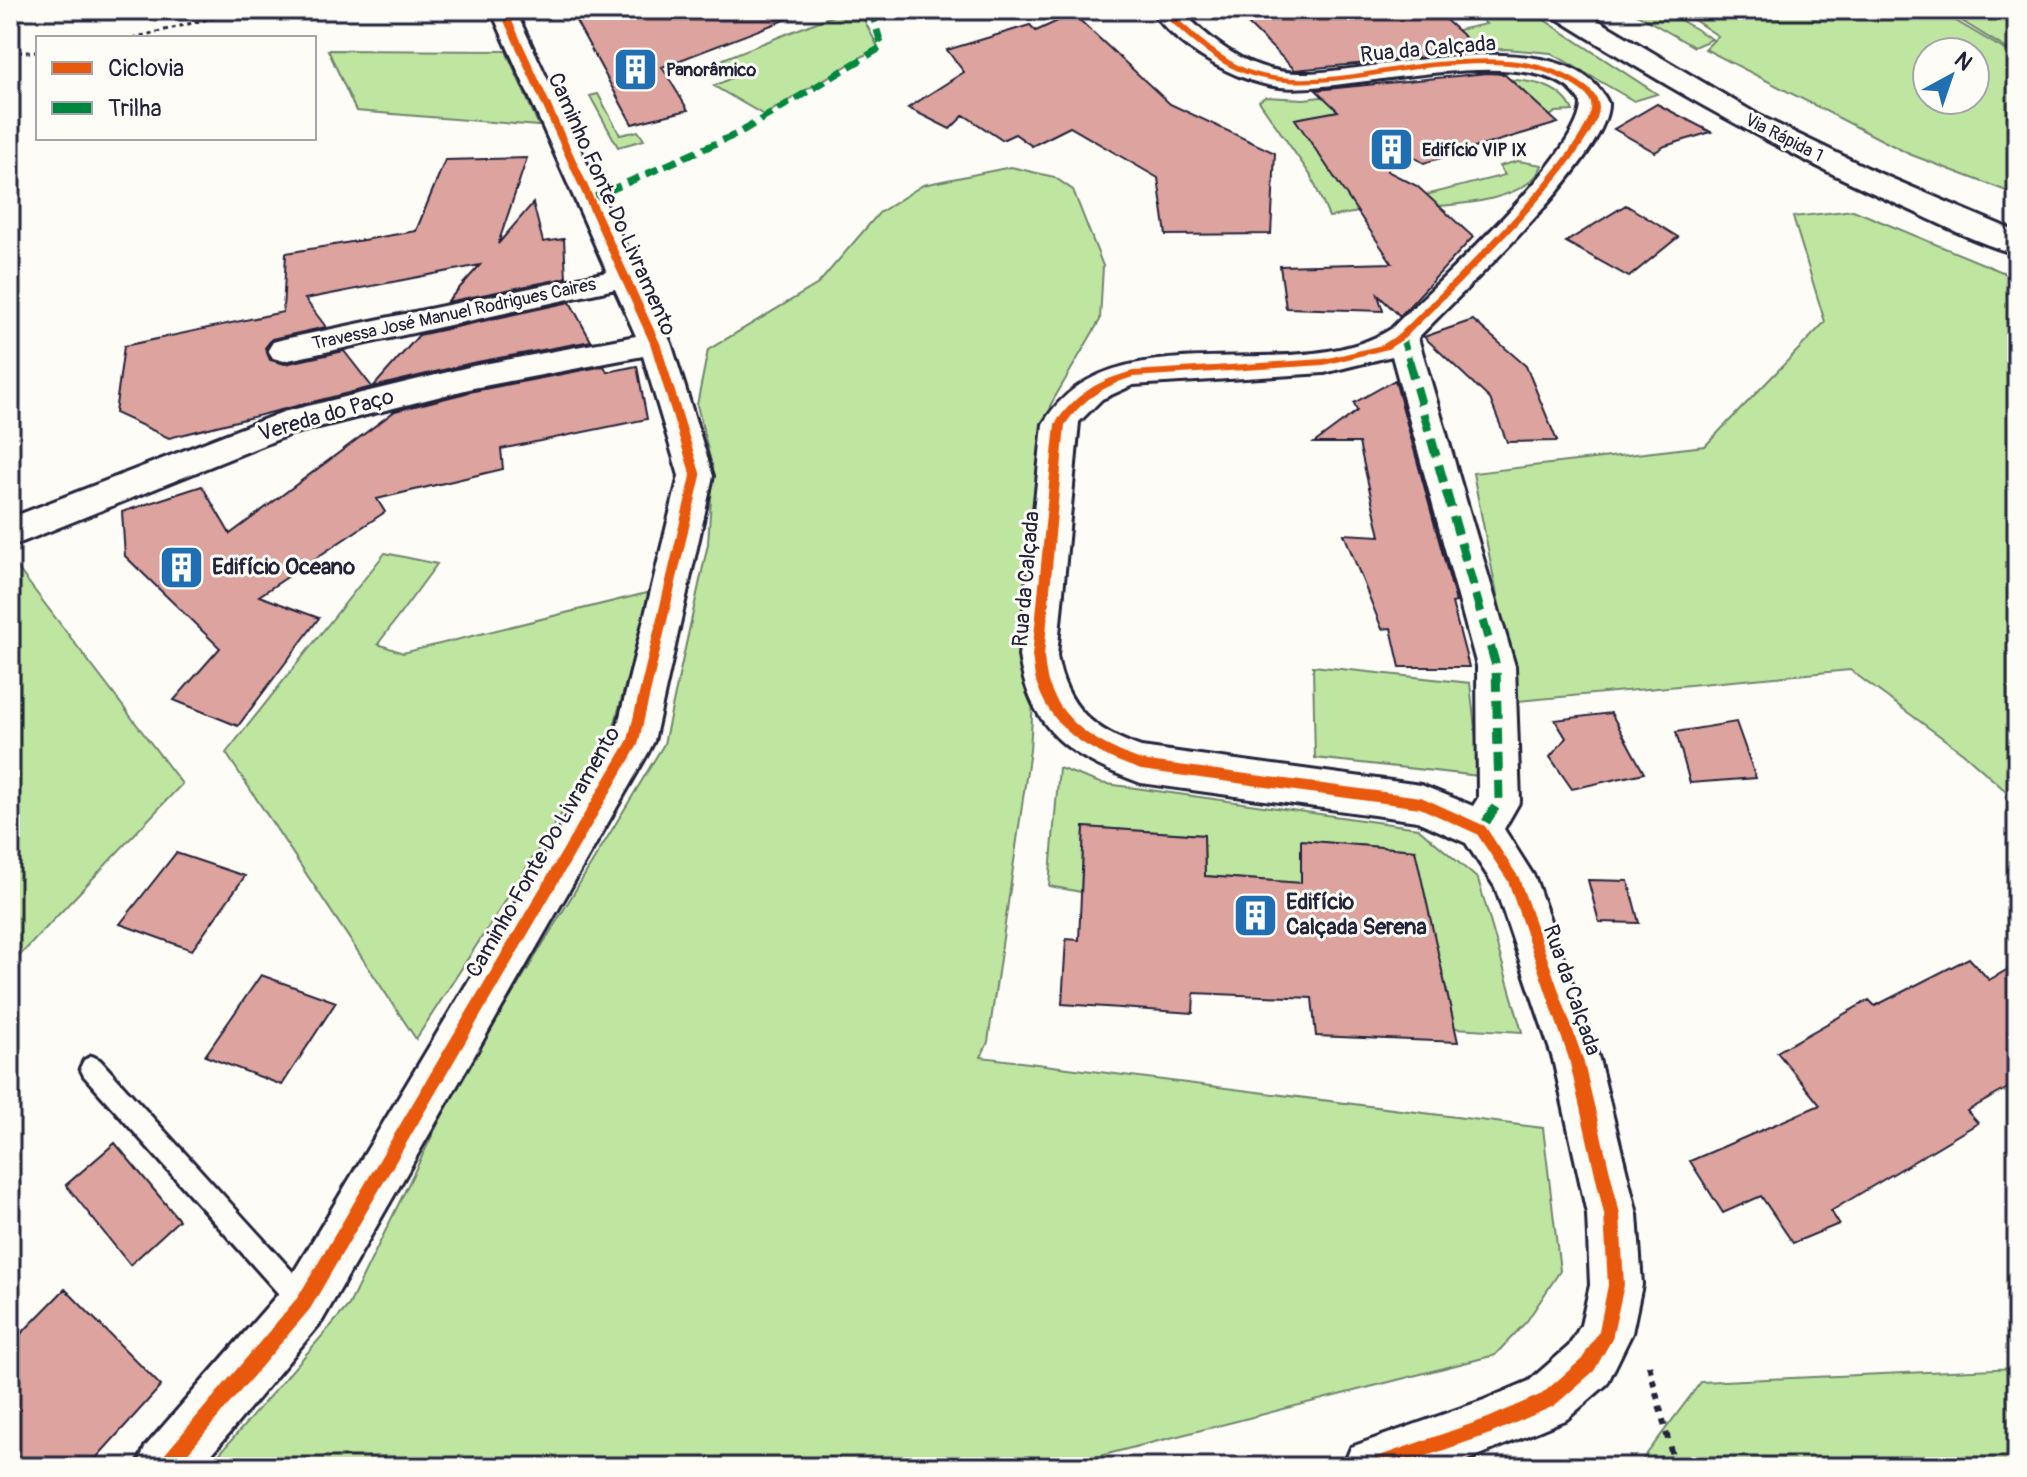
<svg xmlns="http://www.w3.org/2000/svg" width="2027" height="1477" viewBox="0 0 2027 1477" font-family="Pangolin,sans-serif">
  <style>
    .green { fill: #bfe6a1; stroke: #70846e; stroke-width: 2; fill-rule: evenodd }
    .building { fill: #dda39f; stroke: #22223b; stroke-width: 2 }
    .lines { fill: none; stroke-linecap: round; stroke-linejoin: round }
    .lane-casing { stroke: #22223b; stroke-width: 6 }
    .street-casing { stroke: #22223b; stroke-width: 6 }
    .highway-casing { stroke: #22223b; stroke-width: 6 }
    .path-far1 { stroke: #22223b; stroke-width: 3; stroke-dasharray: 4 4; stroke-linecap: butt }
    .path { stroke: #22223b; stroke-width: 6; stroke-dasharray: 7 7; stroke-linecap: butt }
    .lane { fill: #fdfcf7; fill-rule: evenodd }
    .street { fill: #fdfcf7; fill-rule: evenodd }
    .highway { fill: #fdfcf7; fill-rule: evenodd }
    .quiet-far1 { stroke: #00873e; stroke-width: 7; stroke-dasharray: 14 7; stroke-linecap: butt }
    .quiet { stroke: #00873e; stroke-width: 9; stroke-dasharray: 18 9; stroke-linecap: butt }
    .cycleway-casing { stroke: #fdfcf7; stroke-width: 5 }
    .cycleway { fill: #e8590c; fill-rule: evenodd }
    .labels { text-anchor: middle; dominant-baseline: central; stroke-width: 6; stroke-linejoin: round; paint-order: stroke }
    .far-poi-label { font-size: 18px; font-weight: bold; fill: #22223b; stroke: #fdfcf7; text-anchor: start }
    .far-street-label { font-size: 18px; fill: #22223b; stroke: #fdfcf7 }
    .street-label { font-size: 22px; fill: #22223b; stroke: #fdfcf7 }
    .poi-label { font-size: 22px; font-weight: bold; fill: #22223b; stroke: #fdfcf7; text-anchor: start }
  </style>
  <rect width="100%" height="100%" fill="#fdfcf7"/>
  <filter id="ink" filterUnits="userSpaceOnUse"><feTurbulence type="fractalNoise" baseFrequency=".0125" numOctaves="2"/><feDisplacementMap in="SourceGraphic" scale="16" xChannelSelector="R" yChannelSelector="G"/><feConvolveMatrix kernelMatrix="1 2 1 2 8 2 1 2 1" color-interpolation-filters="sRGB"/></filter>
  <g filter="url(#ink)">
    <path class="green" d="M847,10H859L878,47L764,115L714,86L740,74L723,59Z
      M1471,10H1529L1657,94L1634,101L1551,53L1506,49L1463,51L1444,33L1486,24Z
      M1630,10H1664L1712,39L1694,47Z
      M1679,10H1937L2017,57V195L1909,154L1705,49L1718,36ZM1927,52H1975V100H1927Z
      M1944,10H2017V55Z
      M328,50L506,51L539,126L356,111Z
      M1486,78C1517,80 1559,79 1573,111L1556,112L1550,116L1512,81L1296,119L1410,199L1505,175L1499,166L1518,161L1542,165C1527,209 1423,206 1385,209C1366,210 1347,214 1329,217L1311,176L1259,101L1265,97L1304,99Z
      M598,94L620,135L638,131L644,140L618,147L590,96Z
      M1011,167L1054,177L1073,190L1103,266L1100,320L1051,404L1030,750L988,1042L981,1057L1543,1128L1560,1271L1527,1321L1495,1355L1080,1461L1075,1467H208L349,1305L455,1089L664,744L708,544L713,470L697,405L708,350L818,284L879,213L923,185Z
      M1853,210L2017,278V801L1963,753L1850,670L1518,701L1473,473L1705,446L1825,322L1793,217Z
      M385,553L437,564L378,644L403,653L651,592L611,737L416,1039L226,753Z
      M13,562L182,784L10,966V563Z
      M1313,666L1470,683L1480,776L1315,758Z
      M1059,768L1100,783L1418,828L1478,879L1522,1032L1455,1028L1414,850L1301,840V883L1205,876L1204,835L1084,827L1081,892L1049,886Z
      M2017,1368V1467H1637L1701,1382Z"/>
    <path class="building" d="M570,10H802L803,13L662,67L688,110L632,124Z
      M1275,10H1435L1481,52L1295,70L1248,24L1277,17Z
      M1073,14L1170,104L1275,153L1271,234L1166,235L1158,178L1070,127L1032,146L1015,134L1002,140L964,115L950,129L908,108L964,72L947,50L1030,25L1036,31Z
      M1487,73L1504,74L1558,123L1424,163L1402,150L1387,171L1417,186L1473,237L1400,316L1378,295L1383,311L1286,308L1280,266L1392,263L1295,119L1338,111L1316,90Z
      M1657,104L1711,132L1665,146L1655,152L1614,129Z
      M527,158L498,244L533,203L543,242L564,239L566,278L447,302L480,265L305,299L326,327L272,339L265,348L270,360L285,364L344,351L372,387L169,438L115,413L124,346L283,312L286,253L416,231L445,160Z
      M1626,205L1678,237L1629,277L1566,242Z
      M570,302L591,341L472,363L373,387L419,335Z
      M1473,320L1526,366L1557,441L1507,442L1490,399L1424,337Z
      M604,366L607,372L637,366L647,419L501,449L503,469L377,499L385,512L259,596L319,618L238,726L174,700L220,648L125,556L122,512L202,486L230,534L395,411L474,391Z
      M1395,380L1456,602L1452,603L1469,667H1400L1391,628L1382,629L1344,534L1380,536L1359,443H1314L1357,411L1354,403Z
      M1611,713L1644,773L1572,789L1550,757L1566,738L1555,720Z
      M1736,722L1756,778L1690,783L1676,732Z
      M1084,827L1204,835L1205,876L1301,883V840L1415,850L1458,1042L1316,1036L1312,998L1194,993L1193,1013L1062,1004L1066,939L1079,940Z
      M176,853L245,876L192,950L120,924Z
      M1588,880L1628,881L1639,923L1599,922Z
      M1969,958L1989,980L2017,964V1083L1967,1111L1978,1123L1831,1211L1839,1224L1793,1243L1761,1196L1723,1213L1690,1161L1820,1105L1777,1052L1869,1000L1875,1006Z
      M261,975L336,1002L282,1085L205,1056Z
      M115,1143L179,1220L130,1265L66,1185Z
      M65,1289L161,1386L88,1467H28L10,1447V1345Z"/>
    <g class="lines">
      <defs>
        <path id="lane" d="M92,1056L100,1060L312,1293L316,1302L312,1311L303,1315L294,1311L84,1076L80,1068L84,1060Z"/>
        <path id="street" d="M491,10H515L671,343L713,476L654,741L648,753L322,1321L201,1467H137L145,1447L286,1285L615,737L679,476L643,356L473,388L291,434L10,547V518L283,412L473,366L636,336L615,289L284,361L273,358L268,350L273,342L284,339L607,272Z
          M1151,10C1158,10 1168,8 1175,10C1185,12 1196,26 1204,32C1235,59 1266,74 1308,73C1380,71 1569,18 1608,103C1610,157 1458,295 1418,338L1515,666L1520,801L1504,829L1535,878L1599,1059L1637,1214L1642,1285L1632,1333L1607,1384L1567,1419L1451,1467H1343L1351,1447L1484,1400L1529,1381L1569,1346L1581,1325L1590,1285L1587,1214L1553,1059L1495,887L1466,843L1417,821L1141,783C1072,758 1031,733 1019,656L1043,424C1110,310 1293,391 1391,329C1431,288 1582,154 1581,103C1545,34 1345,95 1280,87C1235,82 1176,47 1151,10ZM1392,356L1477,666L1478,798L1473,806L1421,785L1141,747C1093,730 1066,707 1057,656L1079,422L1102,399L1133,385L1324,373Z"/>
        <path id="highway" d="M1549,10H1581L1760,116L1874,171L2017,232V254C1977,244 1937,222 1899,205C1778,151 1665,86 1553,16Z"/>
      </defs>
      <use href="#lane" class="lane-casing"/>
      <use href="#street" class="street-casing"/>
      <use href="#highway" class="highway-casing"/>
      <path class="path-far1" d="M133,38L244,10
        M10,52H38"/>
      <path class="path" d="M1649,1365L1675,1467"/>
      <use href="#lane" class="lane"/>
      <use href="#street" class="street"/>
      <use href="#highway" class="highway"/>
      <path class="quiet-far1" d="M588,200L737,134L882,47L871,10
        M1402,336L1410,363"/>
      <path class="quiet" d="M1409,361L1496,666L1499,801L1481,830"/>
      <defs>
        <path id="cycleway" d="M499,10H507L660,343L701,476L638,745L310,1309L176,1467H157L159,1461L298,1297L628,740L691,476L650,343Z
          M1159,10H1167C1196,34 1224,65 1262,74C1320,87 1378,67 1436,62C1485,58 1534,55 1578,81C1588,87 1599,96 1599,108C1598,153 1442,300 1405,338L1388,349L1324,365L1133,377C1104,386 1083,399 1065,425L1044,656C1045,666 1046,678 1050,687C1066,727 1103,746 1141,760L1421,797L1485,826L1519,878L1583,1059L1620,1214L1624,1285L1612,1339L1594,1371L1554,1406L1490,1434L1395,1467H1363L1365,1461L1371,1459L1488,1418L1542,1394L1582,1359L1599,1331L1608,1285L1604,1214L1569,1059L1508,881L1477,834L1420,808L1141,770C1096,754 1055,735 1038,687C1034,678 1034,666 1032,656L1055,424C1075,394 1099,380 1133,371L1324,359L1382,345L1399,334C1432,300 1599,144 1591,103C1588,94 1577,88 1569,83C1528,59 1479,63 1433,67C1375,73 1317,91 1259,78C1220,69 1186,37 1159,10Z"/>
      </defs>
      <use href="#cycleway" class="cycleway-casing"/>
      <use href="#cycleway" class="cycleway"/>
    </g>
  </g>
  <defs>
    <symbol id="building-square" viewBox="-11 -11 22 22"><rect x="-9" y="-9" width="18" height="18" rx="4" fill="#1f6fb2" stroke="#fdfcf7"/><path d="M-4-6H4V6H1V3H-1V6H-4ZM-2.5-4.3h1.7v1.8h-1.7ZM.8-4.3h1.7v1.8H.8ZM-2.5-1h1.7V.8h-1.7ZM.8-1h1.7V.8H.8Z" fill="#fff"/></symbol>
  </defs>
  <g fill-rule="evenodd">
    <use href="#building-square" x="610" y="44" width="51" height="51"/>
    <use href="#building-square" x="1366" y="124" width="51" height="51"/>
    <use href="#building-square" x="156" y="542" width="51" height="51"/>
    <use href="#building-square" x="1230" y="890" width="51" height="51"/>
  </g>
  <g class="labels">
    <g class="far-poi-label">
      <text x="666" y="70">Panorâmico</text>
      <text x="1422" y="150">Edifício VIP IX</text>
    </g>
    <g class="far-street-label">
      <text transform="translate(1784 138) rotate(27)">Via Rápida 1</text>
      <text transform="translate(454 314) rotate(-12)">Travessa José Manuel Rodrigues Caires</text>
    </g>
    <g class="street-label">
      <text transform="translate(1428 49) rotate(-5)">Rua da Calçada</text>
      <text transform="translate(612 204) rotate(66)">Caminho Fonte Do Livramento</text>
      <text transform="translate(326 415) rotate(-16)">Vereda do Paço</text>
      <text transform="translate(1026 579) rotate(-85)">Rua da Calçada</text>
      <text transform="translate(543 852) rotate(-60)">Caminho Fonte Do Livramento</text>
      <text transform="translate(1572 990) rotate(71)">Rua da Calçada</text>
    </g>
    <g class="poi-label">
      <text x="212" y="567">Edifício Oceano</text>
      <text x="1286" y="902">Edifício<tspan x="1286" dy="25">Calçada Serena</tspan></text>
    </g>
  </g>
  <rect width="2027" height="1477" fill="none" stroke="#fdfcf7" stroke-width="40"/>
  <rect x="20" y="20" width="1987" height="1437" fill="none" stroke="#22223b" stroke-width="3" filter="url(#ink)"/>
  <rect x="36" y="36" width="280" height="104" fill="#fdfcf7" stroke="#a5a5ac" stroke-width="2"/>
  <rect x="52" y="62" width="40" height="12" fill="#e8590c" stroke="#a5a5ac" stroke-width="2"/>
  <text x="108" y="76" font-size="24" fill="#22223b">Ciclovia</text>
  <rect x="52" y="102" width="40" height="12" fill="#00873e" stroke="#a5a5ac" stroke-width="2"/>
  <text x="108" y="116" font-size="24" fill="#22223b">Trilha</text>
  <g transform="translate(1951 76) rotate(40)"><circle r="38" fill="#fdfcf7" stroke="#a5a5ac" stroke-width="2"/>
  <path d="M0-6L14 30L0 20L-14 30Z" fill="#1f6fb2"/>
  <text y="-12" font-size="22" font-weight="bold" text-anchor="middle" fill="#22223b">N</text>
  </g>
</svg>
